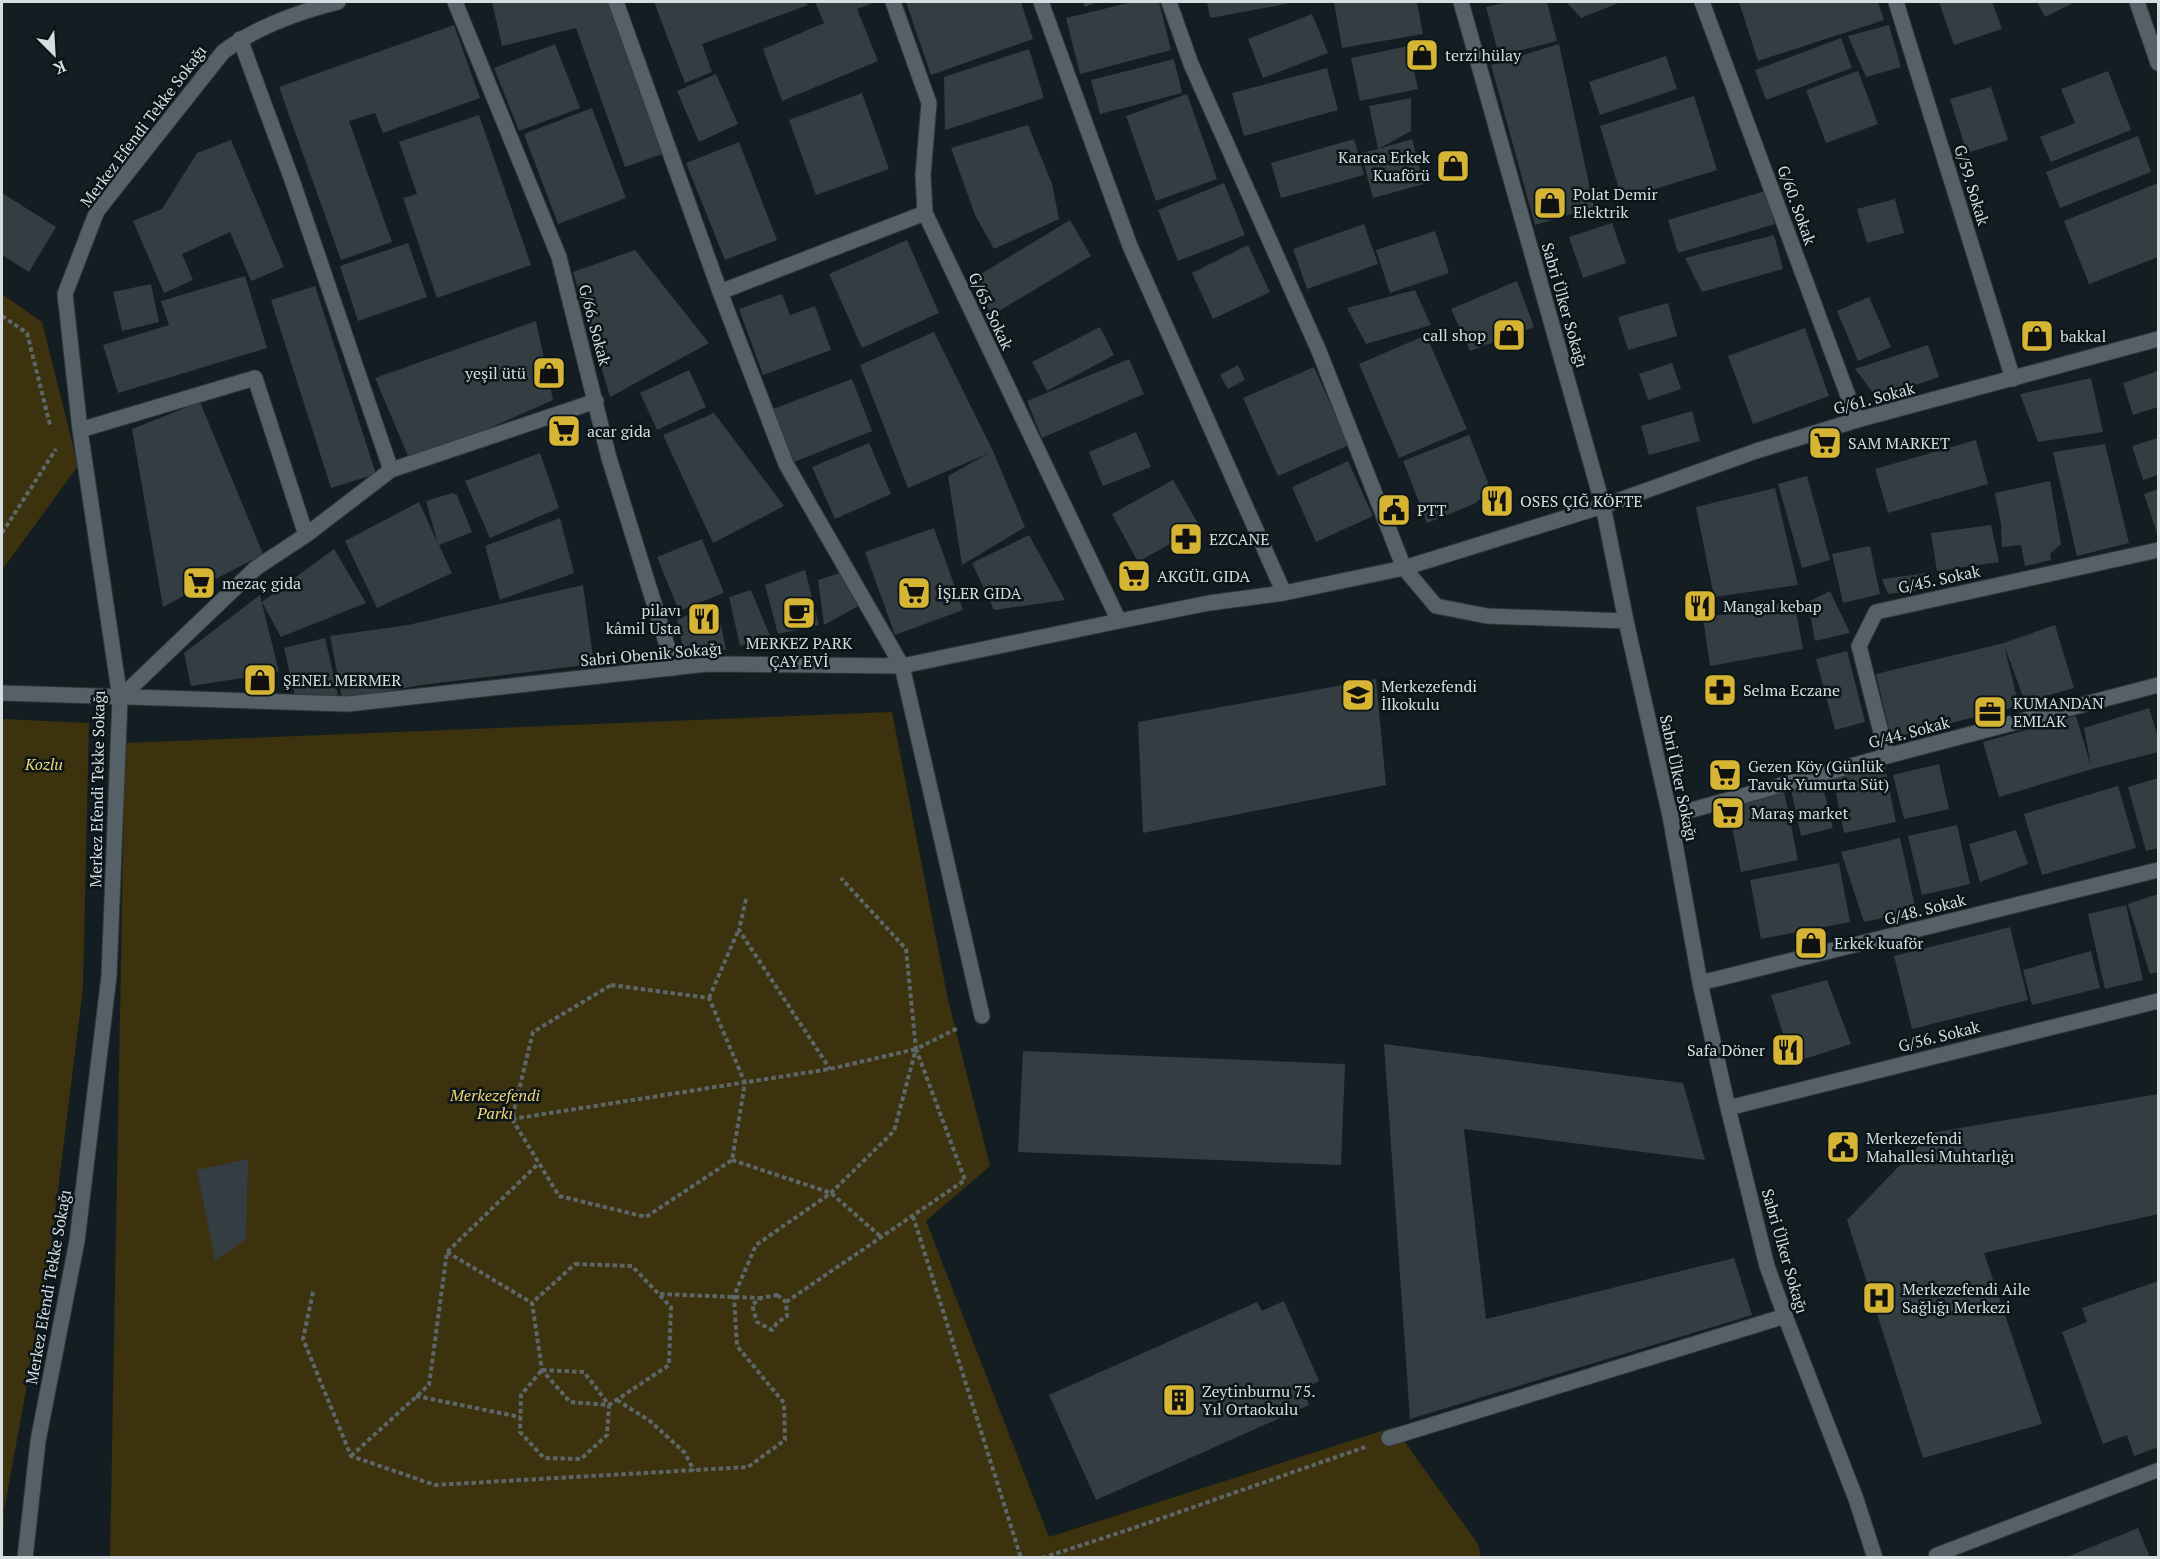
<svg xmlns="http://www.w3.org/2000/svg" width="2160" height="1559" viewBox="0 0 2160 1559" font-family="'PT Serif',serif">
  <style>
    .green { fill: #3c320d }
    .building { fill: #333d42 }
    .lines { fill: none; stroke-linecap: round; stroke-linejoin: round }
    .lane-casing { stroke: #31373b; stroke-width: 16 }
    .street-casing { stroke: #31373b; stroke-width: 17 }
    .path { stroke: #5d6669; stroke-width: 4; stroke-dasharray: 4.5 3; stroke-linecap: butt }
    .lane { stroke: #566167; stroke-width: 14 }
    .street { stroke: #566167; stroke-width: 15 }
    .labels { text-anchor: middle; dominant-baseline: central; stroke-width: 5; stroke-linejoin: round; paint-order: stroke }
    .poi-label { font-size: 16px; fill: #d6dde0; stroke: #0b1519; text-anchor: start }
    .street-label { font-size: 16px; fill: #d6dde0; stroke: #0b1519 }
    .park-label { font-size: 16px; font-style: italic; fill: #f2d675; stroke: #0b1519 }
  </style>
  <rect width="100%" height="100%" fill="#141e22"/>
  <path class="green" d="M2,294L42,322L78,466L2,570Z
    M892,712L948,1000L990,1166L926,1221L1049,1537L1394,1427L1478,1544L1481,1557L110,1558L125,743Z
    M2,719L89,723L83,988L48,1271L4,1510L3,1558Z"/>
  <path class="building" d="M492,2H609L662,154L625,167L576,28L502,46Z
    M654,2H806L808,5L702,44L712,72L685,83Z
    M815,2H876L857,9L878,61L782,101L763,49L824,23Z
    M906,2H1021L1033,39L931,75Z
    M1083,2H1098L1085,7Z
    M1132,2H1159L1171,50L1080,74L1066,18Z
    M1207,2H1290L1291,3L1210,18Z
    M1334,2H1417L1423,34L1342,48Z
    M1508,2H1547L1557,41L1499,56L1486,7Z
    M1566,2H1621L1581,18Z
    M1739,2H1878L1884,20L1758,61Z
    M1939,2H1992L2002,29L1954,45Z
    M2037,2H2075L2045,17Z
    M1312,14L1328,53L1263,78L1248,39Z
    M454,25L480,98L383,133L375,113L349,121L392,242L341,260L279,87Z
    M1889,25L1901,67L1866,77L1848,36Z
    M1841,38L1852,68L1766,100L1755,70Z
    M555,44L580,108L519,131L494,68Z
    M1559,44L1594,207L1535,225L1491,65Z
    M1408,46L1418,89L1360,101L1351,58Z
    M1029,49L1044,98L945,130L944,77Z
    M1666,56L1677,89L1600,115L1589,82Z
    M1174,59L1182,93L1100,114L1091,80Z
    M1327,68L1338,110L1244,136L1232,93Z
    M1858,71L1878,124L1826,143L1806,90Z
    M2108,71L2131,130L2051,162L2040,137L2075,123L2061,89Z
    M716,74L738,124L699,142L677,91Z
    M1991,87L2008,140L1967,153L1950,99Z
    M862,93L889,169L816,195L789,120Z
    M1187,94L1217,179L1156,201L1126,116Z
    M1694,96L1717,170L1622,199L1600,126Z
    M1411,98V131L1378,149L1412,139L1424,184L1373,198L1361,153L1378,149L1369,106Z
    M592,108L626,198L558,224L524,134Z
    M479,115L531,265L437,298L403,198L417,194L399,142Z
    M1028,125L1052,184L1059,219L994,249L975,215L951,148Z
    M2138,136L2151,172L2060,208L2046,172Z
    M1354,139L1364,175L1281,198L1271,163Z
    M231,140L284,267L251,281L230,232L182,254L193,280L164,293L133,221L162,209L197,153Z
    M739,142L777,240L725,260L686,163Z
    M1224,183L1245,235L1178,261L1158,210Z
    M2158,183V257L2089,284L2064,221Z
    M1765,191L1775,224L1678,253L1668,220Z
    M2,193L56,227L29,272L2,255Z
    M1895,199L1904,233L1867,243L1857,209Z
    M1070,220L1091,256L992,315L971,280Z
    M1612,223L1626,263L1583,278L1569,237Z
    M1364,224L1378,264L1307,289L1293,249Z
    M1435,231L1449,273L1390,293L1376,250Z
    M1774,235L1783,269L1702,292L1685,258Z
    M907,240L939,313L862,348L829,274Z
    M408,243L427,297L358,321L340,266Z
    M1248,245L1270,292L1213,319L1192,273Z
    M635,250L709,343L610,397L573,272Z
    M245,276L267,348L118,393L103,345L169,325L161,301Z
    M1517,281L1534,327L1470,351L1451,309Z
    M151,284L159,322L122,331L113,292Z
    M315,286L376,474L331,488L271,300Z
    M1415,290L1431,325L1366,344L1347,308Z
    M782,294L790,315L815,306L831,350L763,375L739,309Z
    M1869,297L1891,347L1858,361L1837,311Z
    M1668,303L1677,336L1628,350L1618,317Z
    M536,321L553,400L411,463L375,378Z
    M1100,327L1114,355L1047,391L1032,362Z
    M1805,328L1829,396L1753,424L1728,356Z
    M934,332L993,451L1025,527L962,565L948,476L989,453L908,488L860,365Z
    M1426,335L1467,429L1399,458L1359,364Z
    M1928,345L1939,377L1877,398L1855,369Z
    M1129,359L1144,394L1042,438L1027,401Z
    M1672,363L1681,389L1648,400L1639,374Z
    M1238,365L1245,380L1228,389L1220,375Z
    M1314,367L1349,445L1278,476L1243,398Z
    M689,370L706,407L657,430L640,393Z
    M2158,371V407L2133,415L2123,383Z
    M2091,378L2103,432L2038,442L2020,394Z
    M852,379L872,431L794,462L773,409Z
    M200,402L263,554L163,607L132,429Z
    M1692,411L1700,441L1649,455L1641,426Z
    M714,413L784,506L713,543L663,435Z
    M1136,432L1151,467L1103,486L1089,452Z
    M1469,435L1491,490L1474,504L1427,523L1403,461Z
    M2158,438V475L2143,480L2132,446Z
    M1976,440L1988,484L1888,513L1875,469Z
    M869,443L891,494L835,519L812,467Z
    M2105,444L2129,543L2077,556L2053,452Z
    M540,453L559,508L490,538L465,481Z
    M1348,461L1373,516L1316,542L1292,487Z
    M1807,476L1830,560L1802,568L1778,484Z
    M1173,480L1200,527L1138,562L1112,514Z
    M2050,481L2061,544L2050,554L2051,560L2025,566L2021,545L2002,547L2001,524L1995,493Z
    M1775,488L1798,585L1714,597L1696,507Z
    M2158,489V536L2144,494Z
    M452,493L457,495L472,532L439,545L452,573L377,608L345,541L419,502L438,544L426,501Z
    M560,518L574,573L500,600L485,546Z
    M1991,525L1999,562L1937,571L1931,533Z
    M934,528L963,610L895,635L865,552Z
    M1029,535L1065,600L994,610L972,563Z
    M702,539L724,593L679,611L657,557Z
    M1870,546L1880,594L1843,603L1832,554Z
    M334,549L366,603L281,637L262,602Z
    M805,570L819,625L778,634L765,585Z
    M846,571L862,604L824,625L818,580Z
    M1929,573L1931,589L1888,594L1882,579Z
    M583,585L594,664L421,685L346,699L343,703L330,636L408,625Z
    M751,590L770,636L740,646L729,597Z
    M1830,591L1850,633L1815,641L1808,602Z
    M260,595L279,672L191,686L184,653Z
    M1794,601L1803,649L1710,666L1703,618Z
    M717,605L726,650L683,649L677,619Z
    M2055,625L2074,688L2025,702L2004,645L2019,706L1891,738L1876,674L2004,643Z
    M325,638L338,695H295L284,648Z
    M1847,651L1865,722L1835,730L1816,659Z
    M1376,679L1386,785L1143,833L1138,722Z
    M2149,708L2158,737V752L2092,769L1999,797L1983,742L2076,716L2091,766L2084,728Z
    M1939,764L1949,809L1904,819L1893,775Z
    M1885,767L1896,822L1844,833L1833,778Z
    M2158,778V848L2146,851L2128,787Z
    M1822,783L1833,828L1801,836L1791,790Z
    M2118,786L2136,848L2042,875L2024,814Z
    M1784,791L1798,860L1741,872L1727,803Z
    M1957,825L1970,884L1922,895L1908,836Z
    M2016,830L2028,864L1980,882L1969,844Z
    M1900,838L1916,911L1864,922L1841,852Z
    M1839,863L1850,922L1761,939L1750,880Z
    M2158,894V972L2150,974L2128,904Z
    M2126,905L2143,980L2105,989L2088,914Z
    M2010,927L2028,1000L1912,1029L1894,956Z
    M2091,951L2100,988L2032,1005L2023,970Z
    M1827,980L1851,1044L1792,1063L1771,995Z
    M1384,1044L1683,1083L1705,1160L1464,1129L1486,1319L1734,1258L1752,1315L1410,1419Z
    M1023,1051L1345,1064L1341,1165L1018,1152Z
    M2158,1094V1214L1984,1253L2042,1424L1923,1458L1847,1220L1931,1133Z
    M248,1159L246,1239L215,1261L197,1170Z
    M2158,1281V1447L2134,1456L2127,1435L2103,1444L2062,1332L2087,1322L2082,1308Z
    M1284,1301L1319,1381L1302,1389L1309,1405L1096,1500L1049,1395L1257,1302L1262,1311Z
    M2138,1528L2150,1557H2067Z"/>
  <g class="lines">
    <defs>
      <path id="lane" d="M1937,1558L1936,1555L2158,1470"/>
      <path id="street" d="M455,2L559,257L609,458L674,668
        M616,2L720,292L786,464L902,666L982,1016
        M893,2L929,103L923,175L925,213L1119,621
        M1041,2L1130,246L1284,593
        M1169,2L1191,64L1319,351L1404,568L1436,606L1487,616L1626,621
        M1461,2L1603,506L1626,621L1670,816L1700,983L1728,1108L1767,1266L1785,1316L1856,1499L1875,1558
        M1702,2L1857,420
        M1896,2L2013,379
        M2137,2L2158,63
        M240,39L292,180L391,470
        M720,292L925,213
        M80,430L255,378L306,535
        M2,693L348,704L707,664L902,666L1119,621L1209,603L1284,593L1404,568L1603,506L1756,451L1857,420L2158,339
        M120,698L256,568L306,535L391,470L596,401
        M1887,756L1859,646L1876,612L2158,550
        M1670,816L1887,756L2158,685
        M1700,983L2158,870
        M1728,1108L2158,1001
        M1389,1438L1785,1316
        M25,1558L38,1441L77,1241L109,976L120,698L80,430L65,294L97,211L223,52C256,27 298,12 338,2"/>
    </defs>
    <use href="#lane" class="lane-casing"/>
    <use href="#street" class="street-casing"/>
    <path class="path" d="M2,316L27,333L50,425
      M2,533L56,449
      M746,899L739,930L830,1069
      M611,985L709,998L745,1083L732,1160L646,1217L559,1196L512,1119L533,1032Z
      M709,998L738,931
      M512,1119L830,1069L916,1049
      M732,1160L831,1193L881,1237
      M913,1216L1021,1558
      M447,1252L532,1303
      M575,1264L632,1266L671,1307L669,1365L609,1405L570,1402L542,1370L532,1303Z
      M313,1292L303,1339L351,1456L435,1485L748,1467L785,1440L784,1403L737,1346L734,1296L756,1245L831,1193L894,1131L916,1049L906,949L841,878
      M660,1294L760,1298
      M777,1295L786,1302L787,1316L777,1323L772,1330L757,1322L752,1305L761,1298Z
      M786,1302L965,1180L916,1049L958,1028
      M542,1370L584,1372L609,1405L607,1435L581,1459L544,1458L520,1432L521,1395Z
      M416,1396L520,1417
      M617,1400L650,1421L685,1453L694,1471
      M351,1456L429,1385L447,1252L539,1163
      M1042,1558L1128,1530L1365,1447"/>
    <use href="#lane" class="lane"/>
    <use href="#street" class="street"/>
  </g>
  <defs>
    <symbol id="shop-square" viewBox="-11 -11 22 22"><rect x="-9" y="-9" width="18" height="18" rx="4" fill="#d6b534" stroke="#0b1519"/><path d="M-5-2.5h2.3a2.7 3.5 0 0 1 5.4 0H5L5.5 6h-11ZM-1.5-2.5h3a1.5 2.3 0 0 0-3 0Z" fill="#111"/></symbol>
    <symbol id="supermarket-square" viewBox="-11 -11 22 22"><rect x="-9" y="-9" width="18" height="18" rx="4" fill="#d6b534" stroke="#0b1519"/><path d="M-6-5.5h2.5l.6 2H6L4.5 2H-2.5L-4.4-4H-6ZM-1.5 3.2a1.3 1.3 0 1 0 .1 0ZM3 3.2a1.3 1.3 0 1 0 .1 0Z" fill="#111"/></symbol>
    <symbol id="restaurant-square" viewBox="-11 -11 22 22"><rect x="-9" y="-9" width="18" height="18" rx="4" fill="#d6b534" stroke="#0b1519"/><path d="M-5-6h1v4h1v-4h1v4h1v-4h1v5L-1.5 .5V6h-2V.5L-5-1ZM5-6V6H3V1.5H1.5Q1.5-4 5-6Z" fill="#111"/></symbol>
    <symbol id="civic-square" viewBox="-11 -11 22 22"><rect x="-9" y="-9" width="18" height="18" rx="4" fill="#d6b534" stroke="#0b1519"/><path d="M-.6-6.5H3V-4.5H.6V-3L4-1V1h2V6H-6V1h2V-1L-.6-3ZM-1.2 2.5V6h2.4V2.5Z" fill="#111"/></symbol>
    <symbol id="pharmacy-square" viewBox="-11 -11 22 22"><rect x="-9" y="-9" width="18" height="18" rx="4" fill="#d6b534" stroke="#0b1519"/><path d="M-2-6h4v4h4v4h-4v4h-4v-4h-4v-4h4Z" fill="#111"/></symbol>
    <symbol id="cafe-square" viewBox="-11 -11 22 22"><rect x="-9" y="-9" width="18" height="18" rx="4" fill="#d6b534" stroke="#0b1519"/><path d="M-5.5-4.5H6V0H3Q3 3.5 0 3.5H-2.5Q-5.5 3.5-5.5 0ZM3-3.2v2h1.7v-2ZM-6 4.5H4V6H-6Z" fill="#111"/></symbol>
    <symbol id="school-square" viewBox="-11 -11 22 22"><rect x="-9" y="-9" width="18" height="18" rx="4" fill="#d6b534" stroke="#0b1519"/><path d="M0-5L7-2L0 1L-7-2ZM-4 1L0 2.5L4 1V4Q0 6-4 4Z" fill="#111"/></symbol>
    <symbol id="office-square" viewBox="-11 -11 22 22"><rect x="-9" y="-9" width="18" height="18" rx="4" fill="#d6b534" stroke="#0b1519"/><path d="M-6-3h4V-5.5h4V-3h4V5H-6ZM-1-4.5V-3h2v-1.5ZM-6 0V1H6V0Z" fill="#111"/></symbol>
    <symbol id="hospital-square" viewBox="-11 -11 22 22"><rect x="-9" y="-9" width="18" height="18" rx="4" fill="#d6b534" stroke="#0b1519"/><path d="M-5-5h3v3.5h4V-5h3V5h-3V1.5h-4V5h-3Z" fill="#111"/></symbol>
    <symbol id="building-square" viewBox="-11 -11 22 22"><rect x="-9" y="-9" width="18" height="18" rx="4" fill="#d6b534" stroke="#0b1519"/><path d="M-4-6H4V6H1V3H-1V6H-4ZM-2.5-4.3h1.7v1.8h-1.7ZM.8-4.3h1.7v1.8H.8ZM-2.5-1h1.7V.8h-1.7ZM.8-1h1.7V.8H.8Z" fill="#111"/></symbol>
  </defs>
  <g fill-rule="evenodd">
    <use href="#shop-square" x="1403" y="36" width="38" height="38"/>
    <use href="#shop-square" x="1434" y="147" width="38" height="38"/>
    <use href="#shop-square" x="1531" y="184" width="38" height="38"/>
    <use href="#shop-square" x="1490" y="316" width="38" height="38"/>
    <use href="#shop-square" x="2018" y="317" width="38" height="38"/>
    <use href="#shop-square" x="530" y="354" width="38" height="38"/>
    <use href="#supermarket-square" x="545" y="412" width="38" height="38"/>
    <use href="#supermarket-square" x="1806" y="424" width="38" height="38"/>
    <use href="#restaurant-square" x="1478" y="482" width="38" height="38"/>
    <use href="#civic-square" x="1375" y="491" width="38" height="38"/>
    <use href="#pharmacy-square" x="1167" y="520" width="38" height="38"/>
    <use href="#supermarket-square" x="1115" y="557" width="38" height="38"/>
    <use href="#supermarket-square" x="180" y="564" width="38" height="38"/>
    <use href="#supermarket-square" x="895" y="574" width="38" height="38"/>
    <use href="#restaurant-square" x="1681" y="587" width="38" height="38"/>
    <use href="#cafe-square" x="780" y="594" width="38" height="38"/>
    <use href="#restaurant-square" x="685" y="600" width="38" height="38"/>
    <use href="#shop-square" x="241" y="661" width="38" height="38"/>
    <use href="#pharmacy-square" x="1701" y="671" width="38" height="38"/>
    <use href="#school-square" x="1339" y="676" width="38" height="38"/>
    <use href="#office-square" x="1971" y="693" width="38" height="38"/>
    <use href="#supermarket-square" x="1706" y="756" width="38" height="38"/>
    <use href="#supermarket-square" x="1709" y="794" width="38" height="38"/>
    <use href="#shop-square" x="1792" y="924" width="38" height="38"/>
    <use href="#restaurant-square" x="1769" y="1031" width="38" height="38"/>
    <use href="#civic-square" x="1824" y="1128" width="38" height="38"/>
    <use href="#hospital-square" x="1860" y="1279" width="38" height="38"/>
    <use href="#building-square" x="1160" y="1381" width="38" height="38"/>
  </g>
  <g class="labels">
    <g class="poi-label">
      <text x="1445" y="55">terzi hülay</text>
      <text x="1430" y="157" text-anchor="end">Karaca Erkek<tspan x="1430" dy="18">Kuaförü</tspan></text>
      <text x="1573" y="194">Polat Demir<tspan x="1573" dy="18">Elektrik</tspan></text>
      <text x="1486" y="335" text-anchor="end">call shop</text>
      <text x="2060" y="336">bakkal</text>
      <text x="526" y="373" text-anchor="end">yeşil ütü</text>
      <text x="587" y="431">acar gida</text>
      <text x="1848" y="443">SAM MARKET</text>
      <text x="1520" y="501">OSES ÇIĞ KÖFTE</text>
      <text x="1417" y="510">PTT</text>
      <text x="1209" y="539">EZCANE</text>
      <text x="1157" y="576">AKGÜL GIDA</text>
      <text x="222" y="583">mezaç gida</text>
      <text x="937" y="593">İŞLER GIDA</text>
      <text x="1723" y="606">Mangal kebap</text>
      <text x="681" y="610" text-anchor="end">pilavı<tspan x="681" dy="18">kâmil Usta</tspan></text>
      <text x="799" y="643" text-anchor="middle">MERKEZ PARK<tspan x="799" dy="18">ÇAY EVİ</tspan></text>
      <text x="283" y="680">ŞENEL MERMER</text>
      <text x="1381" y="686">Merkezefendi<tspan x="1381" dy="18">İlkokulu</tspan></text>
      <text x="1743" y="690">Selma Eczane</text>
      <text x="2013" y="703">KUMANDAN<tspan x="2013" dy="18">EMLAK</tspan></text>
      <text x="1748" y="766">Gezen Köy (Günlük<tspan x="1748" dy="18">Tavuk Yumurta Süt)</tspan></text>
      <text x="1751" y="813">Maraş market</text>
      <text x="1834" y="943">Erkek kuaför</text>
      <text x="1765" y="1050" text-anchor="end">Safa Döner</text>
      <text x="1866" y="1138">Merkezefendi<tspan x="1866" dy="18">Mahallesi Muhtarlığı</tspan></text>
      <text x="1902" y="1289">Merkezefendi Aile<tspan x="1902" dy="18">Sağlığı Merkezi</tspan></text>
      <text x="1202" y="1391">Zeytinburnu 75.<tspan x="1202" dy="18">Yıl Ortaokulu</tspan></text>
    </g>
    <g class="street-label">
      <text transform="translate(143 126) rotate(-53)">Merkez Efendi Tekke Sokağı</text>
      <text transform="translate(1972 185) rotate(73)">G/59. Sokak</text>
      <text transform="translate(1797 205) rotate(70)">G/60. Sokak</text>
      <text transform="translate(1565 305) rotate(74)">Sabri Ülker Sokağı</text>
      <text transform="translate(991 311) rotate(65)">G/65. Sokak</text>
      <text transform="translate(595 325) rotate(75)">G/66. Sokak</text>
      <text transform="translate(1874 398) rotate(-15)">G/61. Sokak</text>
      <text transform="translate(1939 579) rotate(-12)">G/45. Sokak</text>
      <text transform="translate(651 654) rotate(-5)">Sabri Obenik Sokağı</text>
      <text transform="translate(1909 732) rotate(-15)">G/44. Sokak</text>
      <text transform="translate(1679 778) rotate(78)">Sabri Ülker Sokağı</text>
      <text transform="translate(97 789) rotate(-89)">Merkez Efendi Tekke Sokağı</text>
      <text transform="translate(1925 909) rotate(-14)">G/48. Sokak</text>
      <text transform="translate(1939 1036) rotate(-14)">G/56. Sokak</text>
      <text transform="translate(1785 1251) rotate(74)">Sabri Ülker Sokağı</text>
      <text transform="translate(48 1287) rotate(-80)">Merkez Efendi Tekke Sokağı</text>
    </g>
    <g class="park-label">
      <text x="44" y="764">Kozlu</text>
      <text x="495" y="1095">Merkezefendi<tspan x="495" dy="18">Parkı</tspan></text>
    </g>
  </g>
  <rect width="2160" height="1559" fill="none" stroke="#d6dde0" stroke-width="6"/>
  <g transform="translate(54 54) rotate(156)" stroke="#0b1519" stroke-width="4.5" paint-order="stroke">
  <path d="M0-4.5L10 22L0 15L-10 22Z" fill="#d6dde0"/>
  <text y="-9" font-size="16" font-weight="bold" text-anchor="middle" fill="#d6dde0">K</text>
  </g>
</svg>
